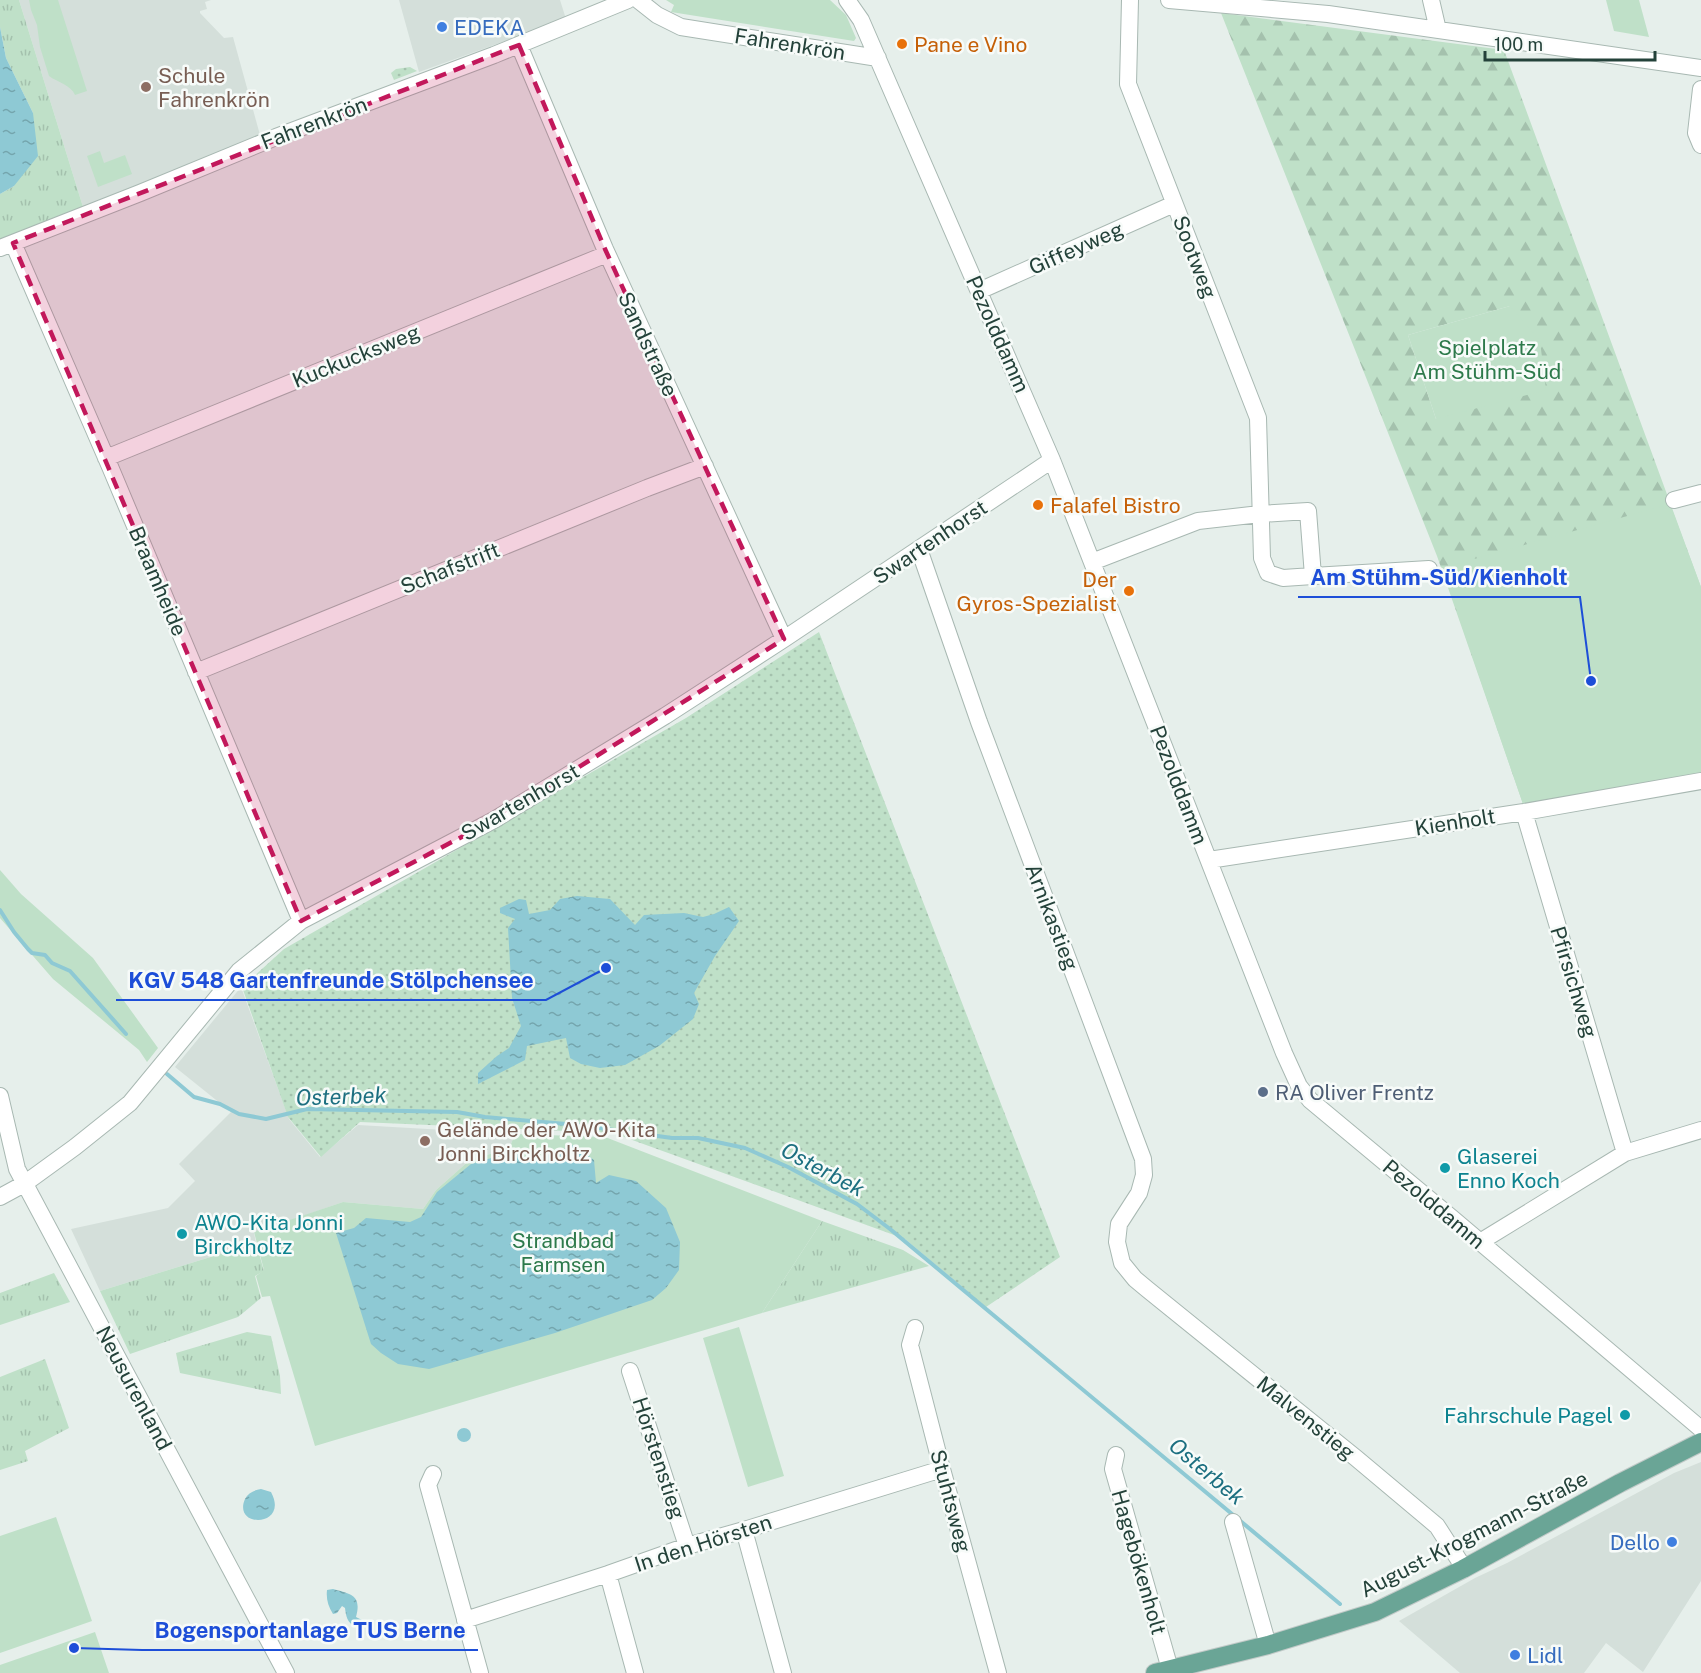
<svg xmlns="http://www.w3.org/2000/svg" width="1701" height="1673" viewBox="0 0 1701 1673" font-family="'Public Sans',sans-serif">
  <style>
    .built { fill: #d4dfda }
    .grass { fill: url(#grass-tufts) }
    .forest { fill: url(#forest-firs); fill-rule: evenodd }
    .park { fill: #bfe0c8 }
    .garden { fill: url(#garden-dots) }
    .water { fill: url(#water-ripples) }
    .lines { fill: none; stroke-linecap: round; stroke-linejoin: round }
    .stream { stroke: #8ec9d4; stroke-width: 4 }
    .minor-casing { stroke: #a8b8b2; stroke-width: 18 }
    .major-casing { stroke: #c2cac8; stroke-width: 20 }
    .minor { stroke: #fff; stroke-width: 16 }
    .major { stroke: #6aa596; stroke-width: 18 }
    .marked { fill: #c2185b; fill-opacity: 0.2; stroke: #c2185b; stroke-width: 4.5; stroke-dasharray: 12 8; stroke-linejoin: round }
    .shop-dot { fill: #3f7fe0; stroke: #f7fbf9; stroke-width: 2 }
    .food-dot { fill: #e8710a; stroke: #f7fbf9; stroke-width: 2 }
    .education-dot { fill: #8d6e63; stroke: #f7fbf9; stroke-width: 2 }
    .service-dot { fill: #5c6f8a; stroke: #f7fbf9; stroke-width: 2 }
    .culture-dot { fill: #0f9aa8; stroke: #f7fbf9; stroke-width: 2 }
    .labels { text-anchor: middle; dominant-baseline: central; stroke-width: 5; stroke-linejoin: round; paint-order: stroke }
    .shop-label { font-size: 21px; fill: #366cbe; stroke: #f7fbf9; text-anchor: start }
    .street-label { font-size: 21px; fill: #24423a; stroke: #f7fbf9 }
    .food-label { font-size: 21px; fill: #c56008; stroke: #f7fbf9; text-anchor: start }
    .education-label { font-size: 21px; fill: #785e54; stroke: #f7fbf9; text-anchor: start }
    .park-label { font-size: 21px; fill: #2d7a4b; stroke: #f7fbf9 }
    .service-label { font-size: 21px; fill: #4e5e75; stroke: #f7fbf9; text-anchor: start }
    .culture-label { font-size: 21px; fill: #0d838f; stroke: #f7fbf9; text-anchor: start }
    .water-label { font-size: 22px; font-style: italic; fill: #1c6f80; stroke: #f7fbf9 }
    .leader { fill: none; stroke: #1d4ed8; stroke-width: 2 }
    .callout-dot { fill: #1d4ed8; stroke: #f7fbf9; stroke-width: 2 }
    .callout-label { font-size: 22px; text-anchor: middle; font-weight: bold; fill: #1d4ed8; stroke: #f7fbf9; stroke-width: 5; stroke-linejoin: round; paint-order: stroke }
  </style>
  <defs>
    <pattern id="grass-tufts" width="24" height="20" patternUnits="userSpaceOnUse" patternTransform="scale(1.5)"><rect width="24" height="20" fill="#bfe0c8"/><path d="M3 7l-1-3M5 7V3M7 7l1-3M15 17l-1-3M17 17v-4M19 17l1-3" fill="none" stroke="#a4c1ad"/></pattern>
    <pattern id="forest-firs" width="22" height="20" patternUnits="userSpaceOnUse" patternTransform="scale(1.5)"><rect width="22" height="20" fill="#bfe0c8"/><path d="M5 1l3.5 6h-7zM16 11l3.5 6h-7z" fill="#a4c1ad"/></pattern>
    <pattern id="garden-dots" width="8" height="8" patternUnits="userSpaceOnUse" patternTransform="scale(1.5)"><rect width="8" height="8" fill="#bfe0c8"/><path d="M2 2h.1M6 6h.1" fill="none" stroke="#a4c1ad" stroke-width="1.8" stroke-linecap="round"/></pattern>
    <pattern id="water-ripples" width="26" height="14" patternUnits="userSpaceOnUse" patternTransform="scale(1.5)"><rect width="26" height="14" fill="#8ec9d4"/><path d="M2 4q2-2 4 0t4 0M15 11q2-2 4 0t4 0" fill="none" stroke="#74a5ad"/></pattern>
  </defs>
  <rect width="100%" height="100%" fill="#e6efeb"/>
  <path class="built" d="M19,0H211L205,2L207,9L200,11V13L224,38L233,37L260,135L83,207Z
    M399,0H560L566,19L419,72Z
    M241,987L289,1119L320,1157L358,1125L515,1134L509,1149L471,1159L436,1190L423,1209L343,1202L254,1233L256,1243L100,1291L71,1229L168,1208L195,1181L179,1164L231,1112L175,1067Z
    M1701,1462V1581L1643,1672L1606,1643L1584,1673H1460L1399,1621L1475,1578L1507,1563L1674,1473Z"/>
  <path class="grass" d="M0,0H19L83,207L0,240V194L14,186L33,113L6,58L0,27Z
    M822,1221L903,1250L929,1266L762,1313Z
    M256,1243L264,1271L255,1276L261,1298L238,1317L130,1354L100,1291Z
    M54,1273L70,1302L0,1325V1293Z
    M247,1332L271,1336L280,1376L281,1394L180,1373L176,1353Z
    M45,1359L69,1428L25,1451L28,1461L0,1470V1377Z"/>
  <path class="forest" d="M1221,13L1504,50L1701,587L1523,804L1437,556ZM1510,306L1436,419L1408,335Z"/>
  <path class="park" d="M29,0H58L87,91L75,95C71,85 57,82 49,76L40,47L37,25L31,10Z
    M666,0H830L846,15L856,38L854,41L671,12L674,5Z
    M1606,0H1639L1649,37L1614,31Z
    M100,151L104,163L125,155L132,174L98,187L87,156Z
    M1510,306L1540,341L1546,390L1436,419L1408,335Z
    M1670,504L1701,587V774L1523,804L1442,568Z
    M0,870L21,894L93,958L158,1048L147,1062L139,1050L53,979L0,918Z
    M515,1134L605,1137L822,1221L762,1313L315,1446L270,1296L262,1297L256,1276L264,1270L254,1232L343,1202L423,1209L436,1190L471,1159L509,1149Z
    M739,1327L784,1476L748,1487L703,1338Z
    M56,1517L92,1621L0,1653V1536Z
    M95,1632L109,1673H0V1665Z"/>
  <path class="garden" d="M410,67L417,71L394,80L391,73L396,69Z
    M819,632L1060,1257L986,1307L905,1239L613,1133L360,1122L321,1157L288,1117L242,987L284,949L686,718Z"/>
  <path class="water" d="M0,27L6,58L33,113L38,156L14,186L0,194Z
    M577,896L610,899L635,925L644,915L684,913L703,917L714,914L729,907L739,921L715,956L694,993L699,1004L693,1019L659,1046L625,1065L600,1068L581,1064L570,1058L566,1038L527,1046L525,1060L478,1084V1073L497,1056L509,1048L521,1026L512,998L508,928L515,919L500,913V908L519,899L526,900L529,914L550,910L560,899Z
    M574,1145L594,1160L596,1183L609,1175L636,1181L666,1208L680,1242L679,1270L666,1288L652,1300L555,1333L429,1369L398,1364L381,1353L371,1344L336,1233L354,1228L366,1218L410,1222L421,1217L437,1192L471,1164L512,1152L533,1160Z
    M457 1435a7 7 0 1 1 14 0a7 7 0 1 1-14 0Z
    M261,1489L271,1492C290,1527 232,1529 245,1499C248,1493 254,1490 261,1489Z
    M333,1589C351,1594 362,1595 356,1617L362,1620L360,1625L355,1627C347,1622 346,1616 345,1608L342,1606L337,1613L333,1614C328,1606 326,1599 327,1590Z"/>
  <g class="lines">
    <path class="stream" d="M0,910L14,932L28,949L32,953L45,955L52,963L70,971L126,1034
      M167,1074L194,1097L220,1104L239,1114L266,1119L307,1109L457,1112L485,1117L578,1125L672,1138H698L745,1148L788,1167L857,1204L890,1229L1340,1604"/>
    <defs>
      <path id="minor" d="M638,0L657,15L681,27L878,58
        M847,0L861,20L1052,460L1284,1053L1299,1086L1310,1100L1453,1219L1701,1429
        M1169,0L1328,14L1701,68
        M1431,0L1438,30
        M519,45L605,249L784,639
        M1701,89L1696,133L1701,145
        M13,243L111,469L301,921
        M0,248L140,193L276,137L494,55L628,0
        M979,291L1174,204
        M106,458L607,254
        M1674,500L1701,493
        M919,549L979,722L1143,1159L1144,1175L1139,1193L1119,1224L1117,1242L1122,1263L1135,1279L1147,1289L1356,1458L1437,1526L1464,1568
        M1092,562L1198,521L1260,514L1308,511L1313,576L1283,578L1268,573L1262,558L1258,418L1128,84L1130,0
        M1313,576L1429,569
        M196,672L647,488L705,466
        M1524,812L1625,1153
        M1209,860L1524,812L1701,781
        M0,1096L17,1169L286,1673
        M0,1197L24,1184L75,1147L130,1103L239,971L301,921L494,820L665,716L784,639L1052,460
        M1480,1242L1625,1153L1701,1130
        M915,1328L910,1345L942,1469L998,1673
        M630,1371L687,1546
        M1116,1455L1113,1469L1170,1669
        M433,1474L428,1485L480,1673
        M1233,1522L1268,1645
        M744,1530L783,1673
        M608,1574L635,1673
        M465,1620L608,1574L687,1546L744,1530L942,1469"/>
      <path id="major" d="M1155,1673L1268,1645L1375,1612L1463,1569L1620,1483L1701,1442"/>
    </defs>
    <use href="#minor" class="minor-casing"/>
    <use href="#major" class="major-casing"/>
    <use href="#minor" class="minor"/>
    <use href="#major" class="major"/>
  </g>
  <path class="marked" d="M519,45L605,249L784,639L494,820L301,921L13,243Z"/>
  <g class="shop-dot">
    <circle cx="442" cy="27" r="6"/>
    <circle cx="1672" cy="1542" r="6"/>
    <circle cx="1515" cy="1655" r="6"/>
  </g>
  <g class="food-dot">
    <circle cx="902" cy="44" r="6"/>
    <circle cx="1038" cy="505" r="6"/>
    <circle cx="1129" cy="591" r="6"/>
  </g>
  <g class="education-dot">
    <circle cx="146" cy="87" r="6"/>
    <circle cx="425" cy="1141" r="6"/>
  </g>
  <circle class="service-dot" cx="1263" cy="1092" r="6"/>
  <g class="culture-dot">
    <circle cx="1445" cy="1168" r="6"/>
    <circle cx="182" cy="1234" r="6"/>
    <circle cx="1625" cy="1415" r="6"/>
  </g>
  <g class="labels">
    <g class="shop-label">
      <text x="454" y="27">EDEKA</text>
      <text x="1660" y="1542" text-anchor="end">Dello</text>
      <text x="1527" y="1655">Lidl</text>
    </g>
    <g class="street-label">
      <text transform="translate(790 44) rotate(9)">Fahrenkrön</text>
      <text transform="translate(314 123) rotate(-21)">Fahrenkrön</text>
      <text transform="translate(1076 248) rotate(-24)">Giffeyweg</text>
      <text transform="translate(1195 257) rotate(69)">Sootweg</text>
      <text transform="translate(998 334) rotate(66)">Pezolddamm</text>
      <text transform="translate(648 344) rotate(65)">Sandstraße</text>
      <text transform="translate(356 356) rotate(-22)">Kuckucksweg</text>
      <text transform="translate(930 542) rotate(-34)">Swartenhorst</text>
      <text transform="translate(450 568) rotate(-22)">Schafstrift</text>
      <text transform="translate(158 581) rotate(67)">Braamheide</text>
      <text transform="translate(1179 785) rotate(69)">Pezolddamm</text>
      <text transform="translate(520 802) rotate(-30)">Swartenhorst</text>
      <text transform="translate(1455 822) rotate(-9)">Kienholt</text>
      <text transform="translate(1052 917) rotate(69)">Arnikastieg</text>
      <text transform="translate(1574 982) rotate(73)">Pfirsichweg</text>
      <text transform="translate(1434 1204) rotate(40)">Pezolddamm</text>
      <text transform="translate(134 1388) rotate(62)">Neusurenland</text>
      <text transform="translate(1306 1418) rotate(39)">Malvenstieg</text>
      <text transform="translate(659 1458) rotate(72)">Hörstenstieg</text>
      <text transform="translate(951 1501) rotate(75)">Stuhtsweg</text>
      <text transform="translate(1474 1534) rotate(-27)">August-Krogmann-Straße</text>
      <text transform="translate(703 1543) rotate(-18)">In den Hörsten</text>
      <text transform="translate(1139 1562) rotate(74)">Hagebökenholt</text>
    </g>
    <g class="food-label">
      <text x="914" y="44">Pane e Vino</text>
      <text x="1050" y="505">Falafel Bistro</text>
      <text x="1117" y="579" text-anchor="end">Der<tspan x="1117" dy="24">Gyros-Spezialist</tspan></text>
    </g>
    <g class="education-label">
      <text x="158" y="75">Schule<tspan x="158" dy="24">Fahrenkrön</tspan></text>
      <text x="437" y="1129">Gelände der AWO-Kita<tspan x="437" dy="24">Jonni Birckholtz</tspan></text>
    </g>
    <g class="park-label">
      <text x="1487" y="347">Spielplatz<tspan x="1487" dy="24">Am Stühm-Süd</tspan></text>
      <text x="563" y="1240">Strandbad<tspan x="563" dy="24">Farmsen</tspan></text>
    </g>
    <g class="service-label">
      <text x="1275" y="1092">RA Oliver Frentz</text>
    </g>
    <g class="culture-label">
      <text x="1457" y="1156">Glaserei<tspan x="1457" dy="24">Enno Koch</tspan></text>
      <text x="194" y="1222">AWO-Kita Jonni<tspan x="194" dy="24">Birckholtz</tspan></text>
      <text x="1613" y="1415" text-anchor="end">Fahrschule Pagel</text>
    </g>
    <g class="water-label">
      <text transform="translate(341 1096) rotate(-2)">Osterbek</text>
      <text transform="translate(823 1169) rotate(28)">Osterbek</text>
      <text transform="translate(1207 1471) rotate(40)">Osterbek</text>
    </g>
  </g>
  <path class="leader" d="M1591 681L1580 597H1298M606 968L546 1000H116M74 1648L142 1650H478"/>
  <g class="callout-dot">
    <circle cx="1591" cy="681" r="6"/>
    <circle cx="606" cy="968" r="6"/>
    <circle cx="74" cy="1648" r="6"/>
  </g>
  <g class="callout-label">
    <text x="1439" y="585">Am Stühm-Süd/Kienholt</text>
    <text x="331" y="988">KGV 548 Gartenfreunde Stölpchensee</text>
    <text x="310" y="1638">Bogensportanlage TUS Berne</text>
  </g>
  <path d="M1485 51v9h170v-9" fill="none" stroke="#24423a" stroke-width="3"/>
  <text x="1494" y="51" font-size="18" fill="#24423a" stroke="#f7fbf9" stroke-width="4.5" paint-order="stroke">100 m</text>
</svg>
